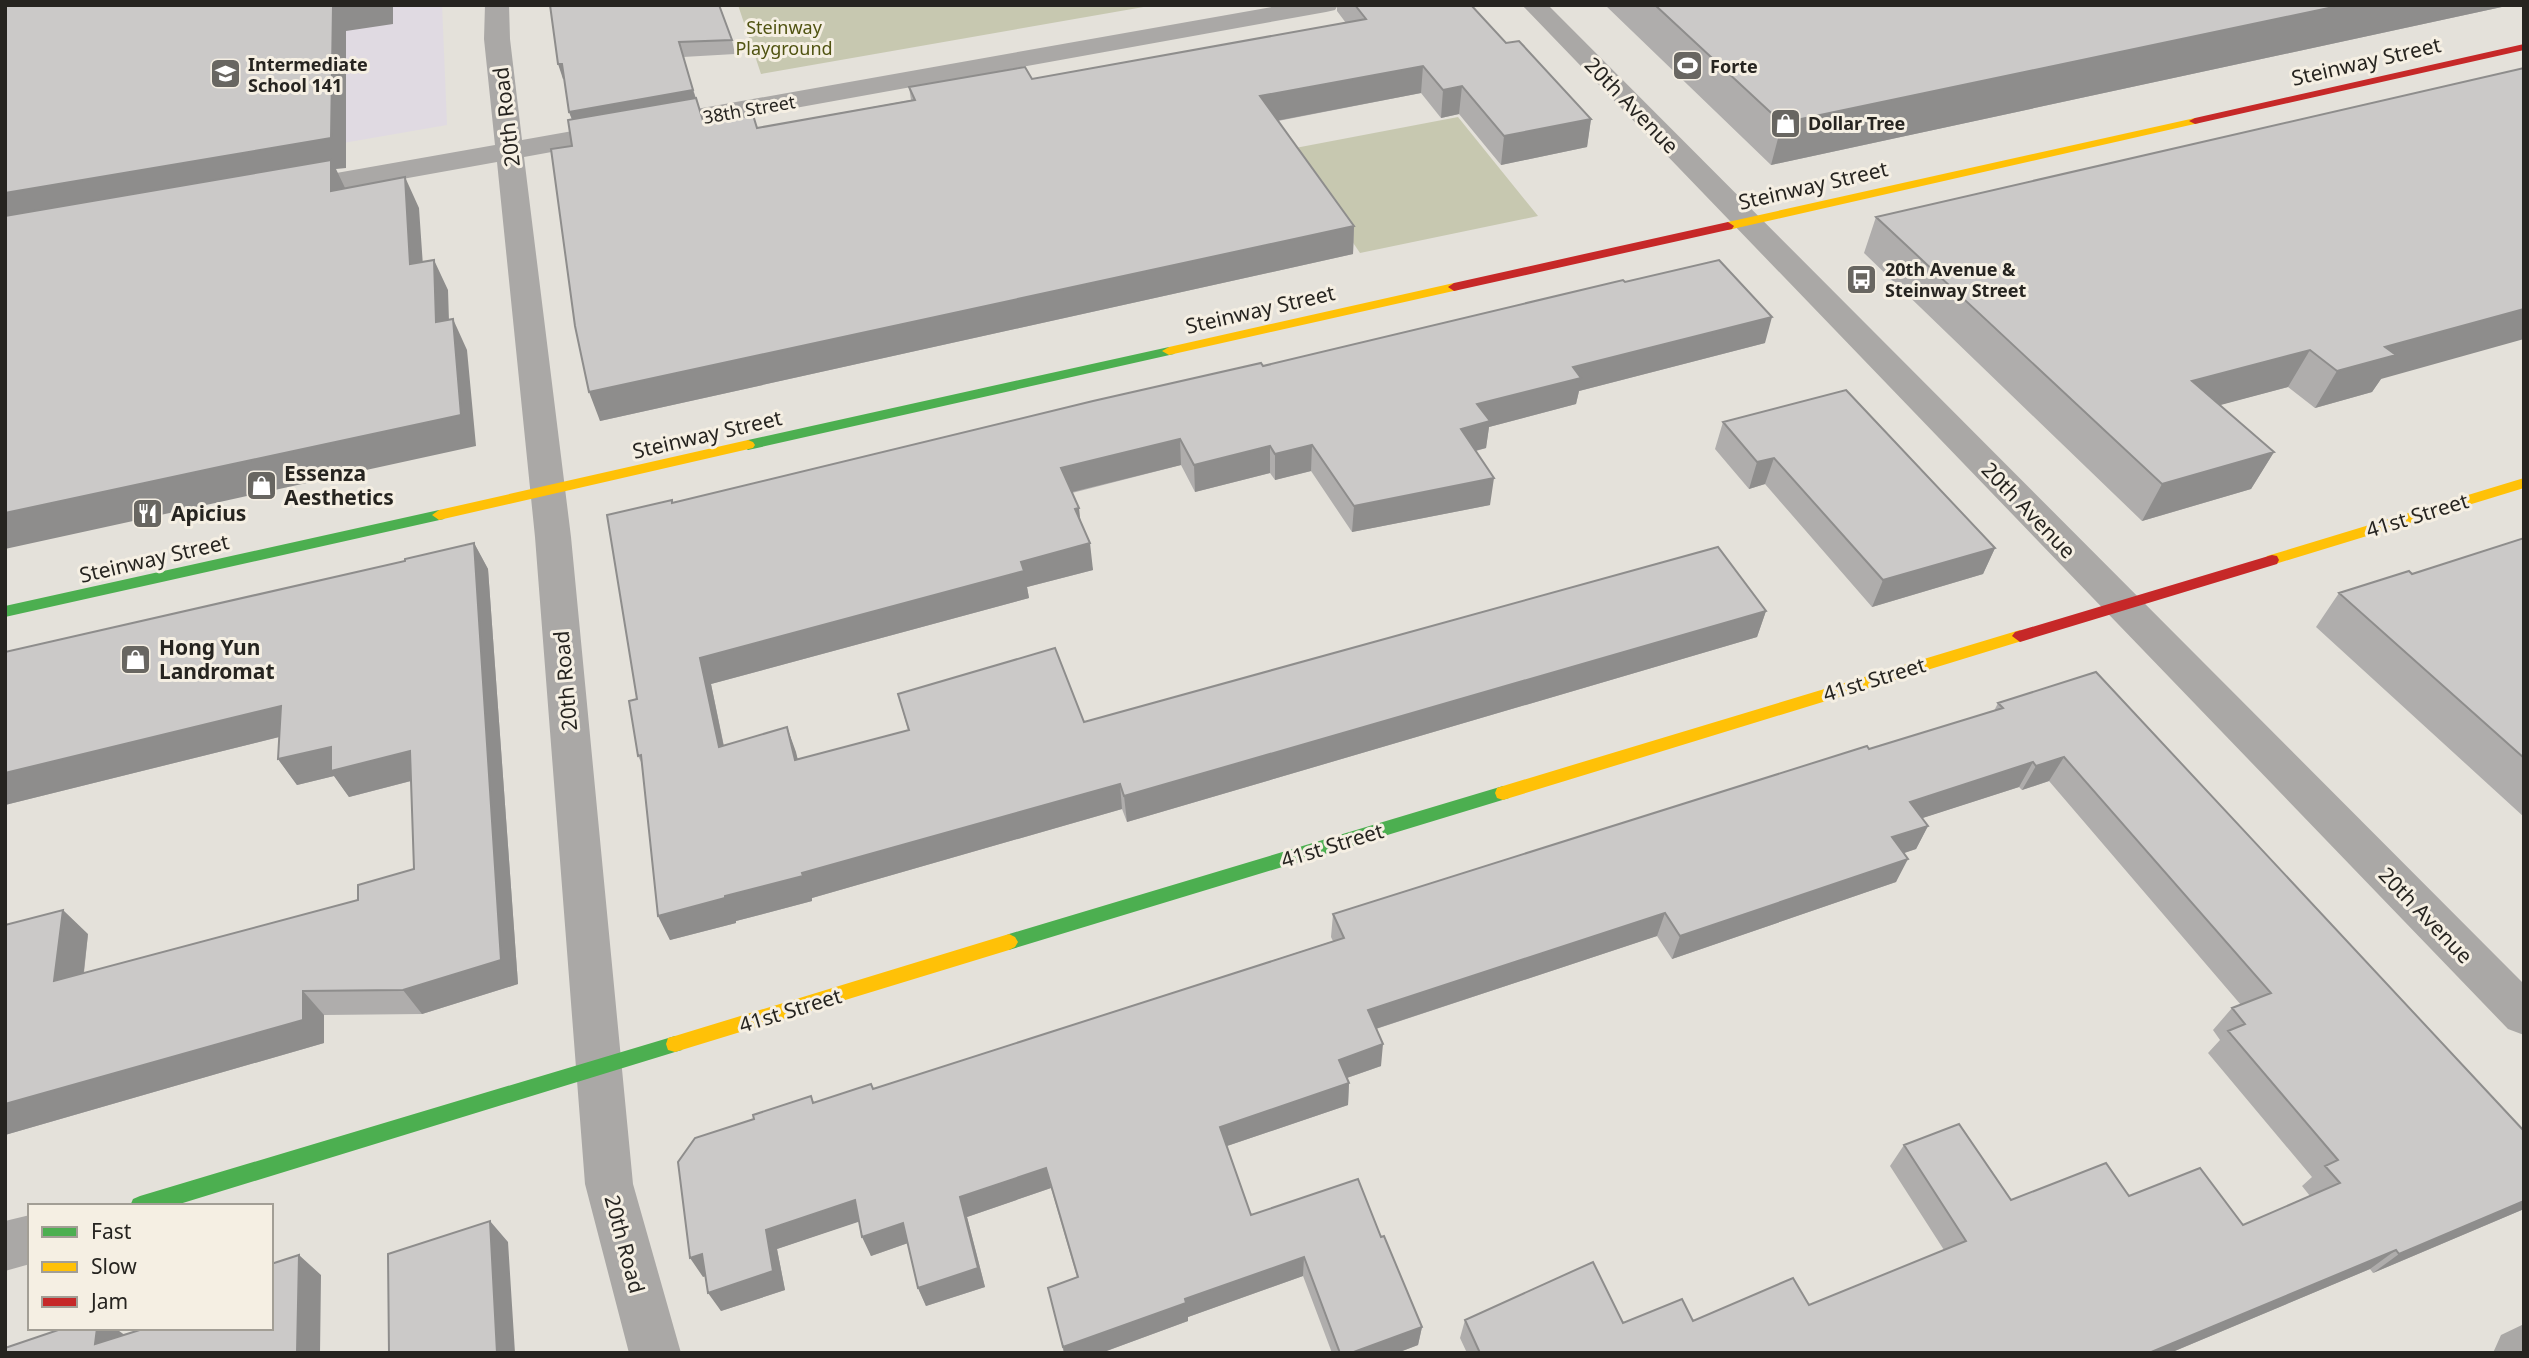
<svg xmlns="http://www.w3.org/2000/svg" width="2529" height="1358" viewBox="0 0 2529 1358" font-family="'Noto Sans',sans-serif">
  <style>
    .education { fill: #e0dae2 }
    .green { fill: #c7c8b0 }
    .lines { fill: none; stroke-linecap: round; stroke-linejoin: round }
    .street { fill: #aaa8a6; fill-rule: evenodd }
    .fast { fill: #4caf50; fill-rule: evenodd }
    .slow { fill: #ffc107; fill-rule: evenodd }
    .jam { fill: #c62828; fill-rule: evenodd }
    .wall { fill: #afadac }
    .shaded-wall { fill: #8e8d8c }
    .building { fill: #cbc9c8; stroke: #8e8d8c; stroke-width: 2 }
    .labels { text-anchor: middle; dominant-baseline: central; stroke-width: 6; stroke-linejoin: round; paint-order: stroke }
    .far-park-label { font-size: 18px; fill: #505311; stroke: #f5efe3 }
    .far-poi-label { font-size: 18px; font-weight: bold; fill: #262420; stroke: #f5efe3; text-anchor: start }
    .far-street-label { font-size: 18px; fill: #262420; stroke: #f5efe3 }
    .street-label { font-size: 21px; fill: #262420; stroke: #f5efe3 }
    .poi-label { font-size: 21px; font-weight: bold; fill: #262420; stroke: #f5efe3; text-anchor: start }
  </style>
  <rect width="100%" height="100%" fill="#e4e1da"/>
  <path class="education" d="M131,5H442L447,125L5,202Z"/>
  <path class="green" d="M738,5H1155L761,74Z
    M1458,117L1538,216L1360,253L1290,149Z"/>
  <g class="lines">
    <path class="street" d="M485,5H509L510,39L522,140L1283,5H1338L1335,10L1326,12L524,157L571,537L633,1184L681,1353H629L585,1184L535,537L497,162L291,199L281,196L277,190L281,184L291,181L495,145L484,39Z
      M1522,5H1548L2524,984V1035L2508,1029Z
      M30,1215V1264L5,1271V1221Z
      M2524,1324V1353H2493L2501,1335Z"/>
    <path class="fast" d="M1169,347L1176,351L1174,354L748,450L741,445L748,440Z
      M439,510L444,511L446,515L444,519L5,617V606Z
      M1503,786L1509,788L1511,793L1509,798L1009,950L1003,947L1000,942L1003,937L1009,934Z
      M675,1036L682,1038L684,1044L682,1050L675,1052L173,1206H130L133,1199L140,1196Z"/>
    <path class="slow" d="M2195,118L2199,119V123L1728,230L1722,226L1728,222Z
      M1454,283L1460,287L1458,290L1169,355L1162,351L1169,347Z
      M748,440L753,442L755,445L753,448L439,520L432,515L439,510Z
      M2524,478V488L2272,565L2265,560L2267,556Z
      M2020,630L2028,636L2025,640L1503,800L1497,798L1495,793L1497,788L1503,786Z
      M1009,934L1015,937L1018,942L1015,947L1009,950L675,1052L668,1050L666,1044L668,1038L675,1036Z"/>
    <path class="jam" d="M2524,44V50L2195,124L2189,121L2195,118Z
      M1728,222L1734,226L1732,229L1454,291L1448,287L1454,283Z
      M2272,555L2277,556L2279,560L2277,564L2020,642L2012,636L2015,632Z"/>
  </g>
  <path class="wall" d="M550,5L732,40L735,54L683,57L704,124L757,128L911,100L909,87L1032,79L1346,23L1337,11V5H1471L1506,43L1591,119L1587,147L1501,165L1459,114L1441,118L1421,93L1278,121L1354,226L1353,254L600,421L572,146V119L569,112L564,79H563Z
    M1605,5H2511L1771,165Z
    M2524,68L2381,379L2372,392L2315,408L2288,387L2219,405L2274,452L2251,489L2142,521L1864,253L1876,217Z
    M1625,282L1765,343L1579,391L1576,404L1489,427L1486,448L1476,451L1490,505L1352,532L1311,471L1275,480L1270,473L1195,492L1181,465L1072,493L1093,570L1027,587L1029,598L711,684L724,746L787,727L798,760L908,730L898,694L1084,722L1766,611L1757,637L1127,822L1122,809L812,898V901L736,921V923L670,940L658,916L643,766L638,756L673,503Z
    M1723,422L1995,548L1983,574L1872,607L1765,484L1749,489L1715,449Z
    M2524,538V817L2316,627L2339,593L2412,574Z
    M474,543L488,569L518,984L422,1014L324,1015V1043L5,1135L88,934L84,973L358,900L414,869L411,781L349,797L334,776L297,785L278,759L279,737L5,805V652L405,561Z
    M1998,703L2524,1131V1209L2373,1273L2370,1269L2170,1353H1467L1460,1338L1465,1320L1623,1323L1693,1321L1809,1305L1944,1250L1890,1166L1904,1145L2011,1200L2129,1196L2243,1225L2310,1196L2302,1186L2312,1177L2208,1053L2220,1040L2213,1030L2232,1008L2241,1005L2049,781L2022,790L2019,787L1922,818L1928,826L1916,849L1904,853L1896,882L1672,959L1657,936L1376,1029L1381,1066L1347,1078L1349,1083L1348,1105L1227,1146L1251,1215L1381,1237L1422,1327L1418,1345L1397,1353H1332L1303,1276L1188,1317V1321L1101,1353H1064L1048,1288L1077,1277L1051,1188L967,1217L985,1287L926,1306L918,1288L908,1243L871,1256L859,1221L777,1249L785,1290L721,1311L705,1276L703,1277L814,1102L873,1089L1333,941L1331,937L1333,914L1994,711Z"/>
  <path class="shaded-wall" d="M333,5H393V24L346,31V168L336,169L346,190L5,227V193Z
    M2343,5H2511L1771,165L1782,123Z
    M558,64H562L567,79H563Z
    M1423,66L1421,93L1260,124V96Z
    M1462,86L1459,114L1441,118L1443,90Z
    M693,90L698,105L575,127L569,112Z
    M1591,119L1587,147L1501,165L1504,136Z
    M405,177L419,208L425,295L410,264Z
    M1354,226L1353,254L600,421L589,392Z
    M434,260L448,290L450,353L436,322Z
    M2524,309V339L2381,379L2372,392L2315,408L2337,371L2385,347Z
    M1772,317L1765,343L1579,391L1576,404L1489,427L1486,448L1458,455L1461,429L1477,404L1573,367Z
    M453,319L467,350L476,446L5,549V513Z
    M2310,350L2288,387L2172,418L2192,381Z
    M1180,439L1181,465L1064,494L1061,468Z
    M1312,445L1311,471L1275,480V454Z
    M1270,446V473L1195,492L1194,465Z
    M2274,452L2251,489L2142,521L2162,484Z
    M1774,458L1765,484L1749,489L1757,462Z
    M1494,478L1490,505L1352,532L1354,506Z
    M1079,508L1082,535L1075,509Z
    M474,543L488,569L518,984L422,1014L403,990Z
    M1090,543L1093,570L1027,587L1029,598L711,684L729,772L719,747L700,658L1021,562Z
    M1995,548L1983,574L1872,607L1883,580Z
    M1766,611L1757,637L1127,822L1124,796Z
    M281,706L299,732L5,805V773Z
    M787,727L796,752L804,786L795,760Z
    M331,747L410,751L426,777L349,797L334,776L297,785L278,759Z
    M2064,757L2049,781L2022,790L2036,766Z
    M2033,762L2019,787L1898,826L1910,802Z
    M1120,784L1122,809L812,898V901L736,921V923L670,940L658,916L802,873Z
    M1928,826L1916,849L1880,861L1892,837Z
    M1908,859L1896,882L1672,959L1680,936Z
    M63,910L88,934L80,1005L54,981Z
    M1665,913L1657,936L1366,1032L1368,1010Z
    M303,991L324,1015V1043L5,1135V1104Z
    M1383,1044L1381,1066L1338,1081L1339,1060Z
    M1349,1083L1348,1105L1221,1148L1220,1127Z
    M1046,1168L1051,1188L967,1217L985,1287L926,1306L918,1288L960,1197Z
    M855,1200L864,1220L777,1249L785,1290L721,1311L708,1293L766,1230Z
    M2524,1201V1209L2373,1273L2399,1254Z
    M490,1221L508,1242L515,1353H497Z
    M903,1223L911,1242L871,1256L862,1237Z
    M2396,1250L2370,1269L2170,1353H2149Z
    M702,1254L715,1273L703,1277L690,1258Z
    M299,1255L321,1275L320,1353H297Z
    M1304,1257L1303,1276L1188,1317V1321L1101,1353H1064L1063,1347L1185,1299Z
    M1422,1327L1418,1345L1397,1353H1351Z
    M97,1328H115L126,1336L95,1344Z"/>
  <path class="building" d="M5,5H333L331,138L5,193Z
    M550,5H719L732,40L679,42L693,90L569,112L562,64H558Z
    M1355,5H1471L1506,43L1519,41L1591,119L1504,136L1462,86L1443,90L1423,66L1260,96L1354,226L589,392L575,326L551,149L572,146L568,120L696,98L704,124L753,115L757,128L915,100L909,87L1025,67L1032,79L1366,19Z
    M1655,5H2343L1782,123Z
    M2524,68V309L2385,347L2396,355L2337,371L2310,350L2192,381L2274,452L2162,484L1876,217Z
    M331,160V191L405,177L410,264L434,260L436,322L453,319L461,415L5,513V216Z
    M1719,260L1772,317L1573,367L1581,378L1477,404L1490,421L1461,429L1494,478L1354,506L1312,445L1275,454L1270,446L1194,465L1180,439L1061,468L1079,508L1075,509L1090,543L1021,562L1024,571L700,658L719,747L787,727L795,760L909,730L898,694L1055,648L1084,722L1718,547L1766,611L1124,796L1120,784L802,873L803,876L725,896V898L658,916L641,755L638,756L629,701L637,699L607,515L672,500V503L1093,401L1261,363L1263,366L1623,280L1625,282Z
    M1846,390L1995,548L1883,580L1774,458L1757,462L1723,422Z
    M2524,538V758L2339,593L2409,571L2412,574Z
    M474,543L501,960L403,990L303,991V1020L5,1104V925L63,910L54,981L358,900V885L414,869L410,751L331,771V747L278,759L281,706L5,773V652L405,561V559Z
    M2096,672L2524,1131V1201L2399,1254L2396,1250L2149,1353H1480L1465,1320L1593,1262L1623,1323L1682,1299L1693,1321L1793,1278L1809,1305L1966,1241L1904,1145L1959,1124L2011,1200L2106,1163L2129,1196L2200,1168L2243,1225L2340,1183L2325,1166L2338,1160L2228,1031L2245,1024L2232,1008L2271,993L2064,757L2036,766L2033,762L1910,802L1928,826L1892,837L1908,859L1680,936L1665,913L1368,1010L1383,1044L1339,1060L1349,1083L1220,1127L1251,1215L1358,1179L1381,1237L1384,1236L1422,1327L1351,1353H1340L1304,1257L1185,1299L1186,1303L1063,1347L1048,1288L1078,1277L1046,1168L960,1197L978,1268L918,1288L903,1223L862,1237L855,1200L766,1230L773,1271L708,1293L702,1254L690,1258L678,1162L695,1138L754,1119L753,1115L811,1096L813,1103L871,1084L873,1089L1344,938L1333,914L1867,746L1869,749L2003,708L1998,703Z
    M490,1221L497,1353H389L388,1254Z
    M299,1255L297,1353H5V1348L64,1328H97L95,1344L146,1328H271V1264Z"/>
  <defs>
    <symbol id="stadium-square" viewBox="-11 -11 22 22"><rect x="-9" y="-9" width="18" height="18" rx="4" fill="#686661" stroke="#f5efe3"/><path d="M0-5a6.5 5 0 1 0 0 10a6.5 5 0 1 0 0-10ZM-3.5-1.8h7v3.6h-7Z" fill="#fff"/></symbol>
    <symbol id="school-square" viewBox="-11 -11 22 22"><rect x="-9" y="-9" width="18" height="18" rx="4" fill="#686661" stroke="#f5efe3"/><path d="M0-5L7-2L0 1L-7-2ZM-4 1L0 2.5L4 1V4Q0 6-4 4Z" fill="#fff"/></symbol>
    <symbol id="shop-square" viewBox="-11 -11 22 22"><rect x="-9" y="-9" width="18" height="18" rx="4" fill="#686661" stroke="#f5efe3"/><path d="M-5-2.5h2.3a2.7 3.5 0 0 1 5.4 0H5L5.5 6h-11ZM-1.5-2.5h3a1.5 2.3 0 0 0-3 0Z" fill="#fff"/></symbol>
    <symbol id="bus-square" viewBox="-11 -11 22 22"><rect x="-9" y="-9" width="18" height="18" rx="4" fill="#686661" stroke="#f5efe3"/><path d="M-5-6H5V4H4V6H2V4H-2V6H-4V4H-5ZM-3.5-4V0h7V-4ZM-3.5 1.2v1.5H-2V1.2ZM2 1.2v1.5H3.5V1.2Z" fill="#fff"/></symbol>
    <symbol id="restaurant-square" viewBox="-11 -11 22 22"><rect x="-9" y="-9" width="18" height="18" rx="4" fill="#686661" stroke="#f5efe3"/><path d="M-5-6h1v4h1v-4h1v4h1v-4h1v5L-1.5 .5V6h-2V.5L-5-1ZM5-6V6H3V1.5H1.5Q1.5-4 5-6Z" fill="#fff"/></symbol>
  </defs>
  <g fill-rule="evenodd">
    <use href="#stadium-square" x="1670" y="48" width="35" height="35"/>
    <use href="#school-square" x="208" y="56" width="35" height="35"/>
    <use href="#shop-square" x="1768" y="106" width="35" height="35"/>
    <use href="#bus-square" x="1844" y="262" width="35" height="35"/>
    <use href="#shop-square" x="244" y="468" width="35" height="35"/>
    <use href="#restaurant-square" x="130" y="496" width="35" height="35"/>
    <use href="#shop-square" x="118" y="642" width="35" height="35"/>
  </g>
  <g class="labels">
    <g class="far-park-label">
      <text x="784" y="27">Steinway<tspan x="784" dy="21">Playground</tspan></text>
    </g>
    <g class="far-poi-label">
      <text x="248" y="64">Intermediate<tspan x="248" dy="21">School 141</tspan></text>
      <text x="1710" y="66">Forte</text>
      <text x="1808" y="123">Dollar Tree</text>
      <text x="1885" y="269">20th Avenue &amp;<tspan x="1885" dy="21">Steinway Street</tspan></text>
    </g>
    <g class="far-street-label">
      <text transform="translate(749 109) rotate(-10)">38th Street</text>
    </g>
    <g class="street-label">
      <text transform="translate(2366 61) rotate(-13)">Steinway Street</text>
      <text transform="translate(1632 105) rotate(46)">20th Avenue</text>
      <text transform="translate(506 117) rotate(-97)">20th Road</text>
      <text transform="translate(1813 185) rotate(-13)">Steinway Street</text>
      <text transform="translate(1260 309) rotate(-13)">Steinway Street</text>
      <text transform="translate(707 434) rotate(-13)">Steinway Street</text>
      <text transform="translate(2029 510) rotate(46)">20th Avenue</text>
      <text transform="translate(2417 515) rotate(-17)">41st Street</text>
      <text transform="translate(154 558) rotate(-13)">Steinway Street</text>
      <text transform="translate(1874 679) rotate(-17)">41st Street</text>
      <text transform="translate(565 681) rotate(-95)">20th Road</text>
      <text transform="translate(1332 845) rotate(-17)">41st Street</text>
      <text transform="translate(2426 915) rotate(46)">20th Avenue</text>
      <text transform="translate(790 1010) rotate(-17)">41st Street</text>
      <text transform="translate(625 1244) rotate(75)">20th Road</text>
    </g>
    <g class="poi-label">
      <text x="284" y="473">Essenza<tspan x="284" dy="24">Aesthetics</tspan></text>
      <text x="171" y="513">Apicius</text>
      <text x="159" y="647">Hong Yun<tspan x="159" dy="24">Landromat</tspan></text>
    </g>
  </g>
  <rect width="2529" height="1358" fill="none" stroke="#262420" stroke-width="14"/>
  <rect x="28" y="1204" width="245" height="126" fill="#f5efe3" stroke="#a29e95" stroke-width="2"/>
  <rect x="42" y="1227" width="35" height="10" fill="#4caf50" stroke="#a29e95" stroke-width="2"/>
  <text x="91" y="1239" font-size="21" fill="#262420">Fast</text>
  <rect x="42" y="1262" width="35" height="10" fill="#ffc107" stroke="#a29e95" stroke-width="2"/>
  <text x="91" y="1274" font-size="21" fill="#262420">Slow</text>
  <rect x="42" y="1297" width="35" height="10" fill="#c62828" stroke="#a29e95" stroke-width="2"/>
  <text x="91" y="1309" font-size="21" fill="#262420">Jam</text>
</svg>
